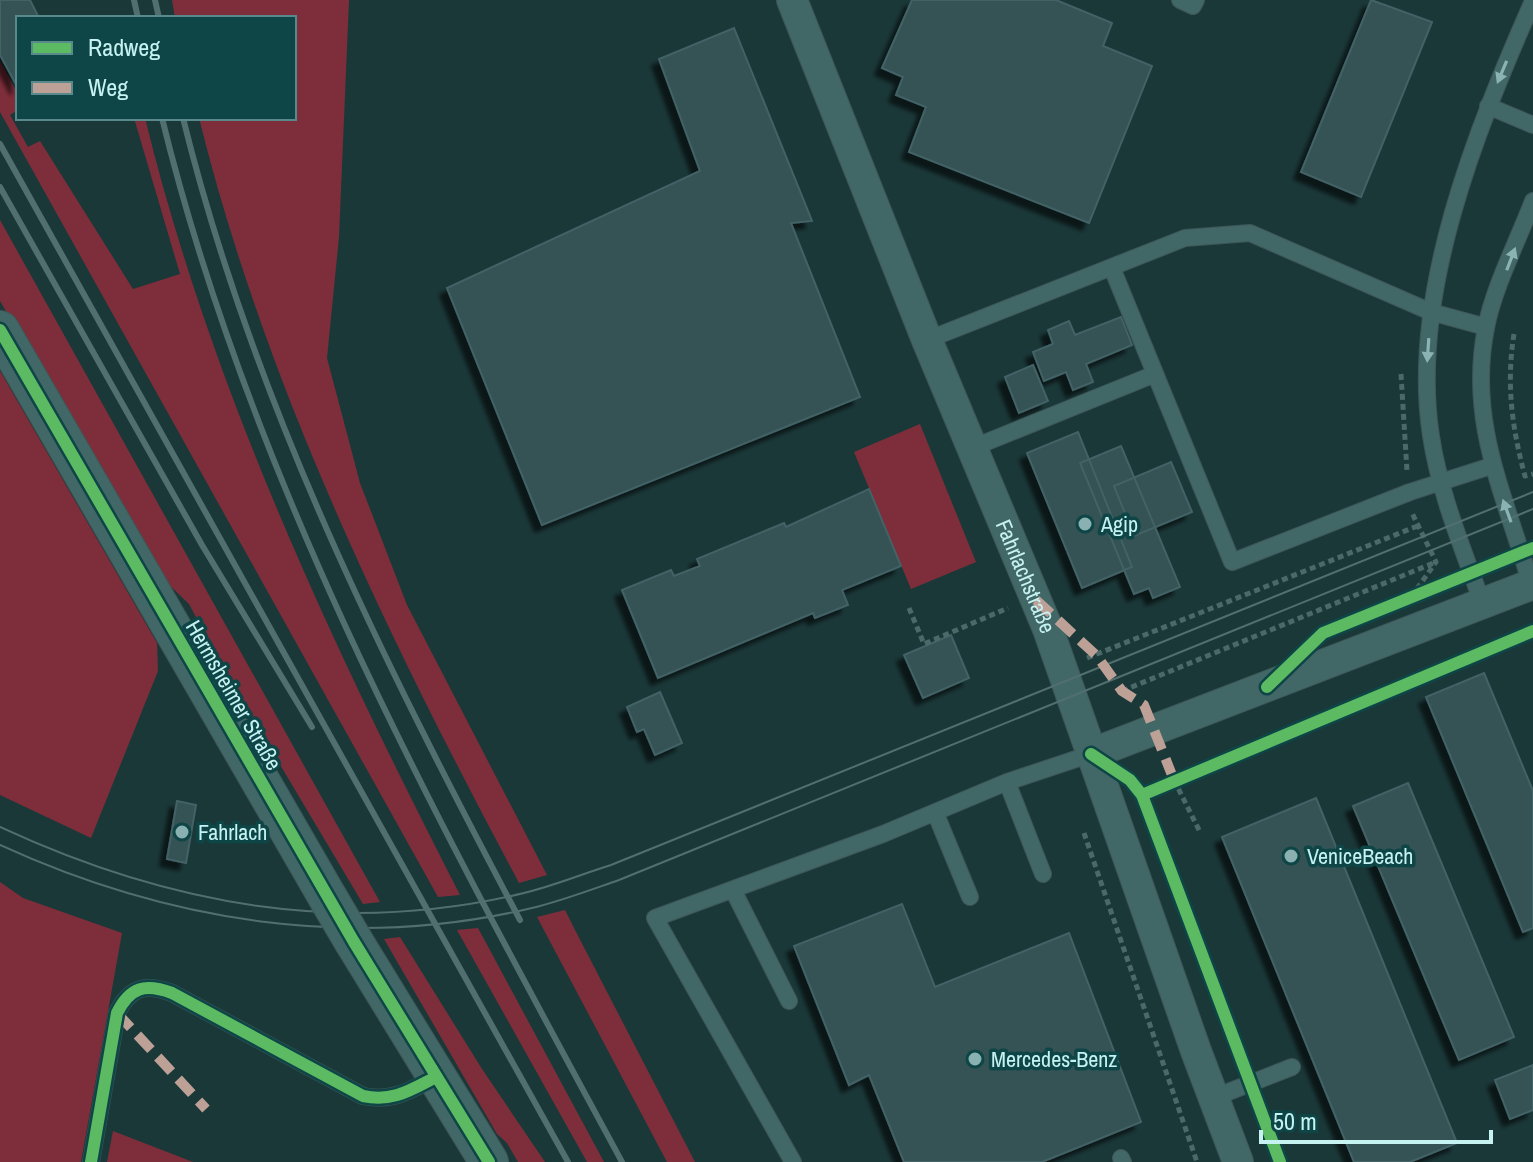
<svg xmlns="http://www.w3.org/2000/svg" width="1533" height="1162" viewBox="0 0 1533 1162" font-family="'Archivo Narrow',sans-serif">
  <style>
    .green { fill: #7e2e3a }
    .building { fill: #345255; stroke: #436266; stroke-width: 2; filter: url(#shadow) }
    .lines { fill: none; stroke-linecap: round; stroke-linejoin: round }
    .service-casing { stroke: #3e5657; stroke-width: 18 }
    .minor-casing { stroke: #3e5657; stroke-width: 32 }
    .tertiary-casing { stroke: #3e5657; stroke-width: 40 }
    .path { stroke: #4b6969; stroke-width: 5; stroke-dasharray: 6 4; stroke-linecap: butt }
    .service { stroke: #426767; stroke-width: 16 }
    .minor { stroke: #426767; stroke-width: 30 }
    .tertiary { stroke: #426767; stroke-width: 38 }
    .tram { stroke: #526f70; stroke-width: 2 }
    .rail { stroke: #526f70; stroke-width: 6 }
    .tertiary-bridge-casing { stroke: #3e5657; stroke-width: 40; stroke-linecap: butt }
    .tertiary-bridge { stroke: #426767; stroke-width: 38 }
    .quiet { stroke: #bda197; stroke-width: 10; stroke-dasharray: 20 10; stroke-linecap: butt }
    .cycleway-casing { stroke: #0e4546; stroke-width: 17 }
    .cycleway { stroke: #5cba63; stroke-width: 12 }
    .oneway { fill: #8bb3b3 }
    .poi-dot { fill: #8ab1b1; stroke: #0e4546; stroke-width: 3 }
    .labels { text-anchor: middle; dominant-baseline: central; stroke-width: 7; stroke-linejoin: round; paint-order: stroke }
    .poi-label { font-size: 22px; fill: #c6f2f2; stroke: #0e4546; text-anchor: start }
    .street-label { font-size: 22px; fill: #c6f2f2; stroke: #0e4546 }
  </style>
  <defs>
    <filter id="shadow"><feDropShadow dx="-7" dy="7" stdDeviation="2" flood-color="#0009"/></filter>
  </defs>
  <rect width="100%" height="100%" fill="#1b3839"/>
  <path class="green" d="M172,0H349L339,237L327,358L360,483L407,605L547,875L519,883C389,639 266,388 199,118H294V18H175Z
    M0,61L18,94V110L10,115L28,147L40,141L133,289L180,274L134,118H145C212,391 332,645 460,895L438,897L0,112Z
    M0,220L380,902L363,904L226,674L189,604L164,580L0,301Z
    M0,371L157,643L158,671L91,838L0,795Z
    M920,424L976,562L911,589L854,452Z
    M0,882L23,898L122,933L81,1162H0Z
    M565,910L575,930L695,1162H667L537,917Z
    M478,928L604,1162H587L457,930Z
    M400,937L482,1069L545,1162H518L507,1143L497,1134L384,939Z
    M113,1131L193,1162H107Z"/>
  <path class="building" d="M0,0H30L39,18H18V88L0,55Z
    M912,0H1056L1112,23L1103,46L1152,66L1089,223L909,152L926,107L896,95L903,77L882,68Z
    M1371,0L1432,22L1361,197L1301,172Z
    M734,28L812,221L791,223L860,397L542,525L447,288L700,171L659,59Z
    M1121,317L1132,345L1086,364L1093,382L1073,390L1066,372L1044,381L1033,352L1053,344L1048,330L1069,321L1075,335Z
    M1033,365L1048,401L1019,413L1005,377Z
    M1078,432L1132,567L1082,588L1027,453Z
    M1121,446L1180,587L1153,598L1149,588L1134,594L1080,463Z
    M1171,462L1192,512L1134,536L1114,486Z
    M869,489L901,566L842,590L848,605L815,618L813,613L658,678L622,590L671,570L674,576L700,566L697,559L784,523L786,527Z
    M951,635L969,678L923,698L904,655Z
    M1484,673L1533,791V928L1523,932L1426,697Z
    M660,692L682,743L655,755L644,729L637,732L627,707Z
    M1408,783L1514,1037L1459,1060L1353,806Z
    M1316,798L1457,1143L1410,1162H1354L1222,837Z
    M177,801L196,805L186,863L167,859Z
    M902,904L935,987L1069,933L1141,1122L1042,1162H904L869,1075L849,1085L794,946Z
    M1533,1065V1110L1510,1119L1495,1080Z"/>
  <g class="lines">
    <defs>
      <path id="service" d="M1180,0L1193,6L1196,0
        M1488,106L1533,125
        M1112,268L1232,562L1410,492L1491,466
        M927,340L1185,238L1250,233L1431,312L1486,327
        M972,448L1155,374
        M1531,585C1506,497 1467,423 1486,328C1493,289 1519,238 1533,201
        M1483,605C1463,549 1440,495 1431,436C1409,295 1477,128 1533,1
        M1007,782L1043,874
        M935,812L970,897
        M733,890L789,1001
        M1213,1098L1292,1067
        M1121,1158L1123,1162
        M91,1162L117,1013C130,987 145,983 172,993L363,1096C392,1102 409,1091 434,1078
        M793,1162L655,918L883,834L1007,782L1091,754"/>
      <g id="minor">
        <path id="s1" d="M792,0L927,340L1048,629L1196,1051L1238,1162"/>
        <path d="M1091,754L1533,584"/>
      </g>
      <path id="tertiary" d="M0,330L328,898
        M354,942L489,1162"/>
    </defs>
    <use href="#service" class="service-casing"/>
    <use href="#minor" class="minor-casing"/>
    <use href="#tertiary" class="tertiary-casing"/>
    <path class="path" d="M1514,334C1506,383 1512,429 1525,476L1533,474
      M1401,374L1407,471
      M1411,597L1436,562L1412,513
      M909,608L924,644L1008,608
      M1087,658L1420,525
      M1122,691L1436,562
      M1174,780L1200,832
      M1084,833L1197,1162"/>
    <use href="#service" class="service"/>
    <use href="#minor" class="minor"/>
    <use href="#tertiary" class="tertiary"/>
    <path class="tram" d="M0,827C168,905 341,937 524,893C553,886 582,874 611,865L1533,492
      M0,845C168,922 351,951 532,908C561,901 590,890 619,880L1533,509"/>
    <path class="rail" d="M134,0L138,18
      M155,0L159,18
      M162,118C253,490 441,827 622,1162
      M183,118C253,402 384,663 520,920
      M0,144L568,1162
      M0,187L202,545L312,727"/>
    <defs>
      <path id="tertiary-bridge" d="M328,898L354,942"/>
    </defs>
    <use href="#tertiary-bridge" class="tertiary-bridge-casing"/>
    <use href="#tertiary-bridge" class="tertiary-bridge"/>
    <path class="quiet" d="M1036,600L1097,656L1122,691L1144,705L1174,780
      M117,1013L206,1109"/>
    <defs>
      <path id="cycleway" d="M0,330L354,942L489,1162
        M1267,687L1323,633L1533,548
        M1091,754L1130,780L1142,795L1280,1162
        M1142,795L1533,631
        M91,1162L117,1013C130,987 145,983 172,993L363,1096C392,1102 409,1091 434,1078"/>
    </defs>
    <use href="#cycleway" class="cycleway-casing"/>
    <use href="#cycleway" class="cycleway"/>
  </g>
  <defs><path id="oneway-solid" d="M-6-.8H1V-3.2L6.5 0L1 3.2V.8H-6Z" transform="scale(2)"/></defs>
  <g class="oneway">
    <use href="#oneway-solid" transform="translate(1502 72) rotate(113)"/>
    <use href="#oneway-solid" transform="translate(1511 259) rotate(-69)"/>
    <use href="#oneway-solid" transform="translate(1428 350) rotate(94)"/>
    <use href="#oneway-solid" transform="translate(1507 511) rotate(-110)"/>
  </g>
  <g class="poi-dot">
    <circle cx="1085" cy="524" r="8"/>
    <circle cx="182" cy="832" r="8"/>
    <circle cx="1291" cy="856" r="8"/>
    <circle cx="975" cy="1059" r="8"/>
  </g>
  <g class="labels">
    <g class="poi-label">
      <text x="1101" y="524">Agip</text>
      <text x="198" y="832">Fahrlach</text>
      <text x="1307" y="856">VeniceBeach</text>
      <text x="991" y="1059">Mercedes-Benz</text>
    </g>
    <g class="street-label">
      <text stroke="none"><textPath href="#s1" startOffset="622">Fahrlachstraße</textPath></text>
      <text transform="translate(234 695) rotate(60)">Hermsheimer Straße</text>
    </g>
  </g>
  <rect x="16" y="16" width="280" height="104" fill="#0e4546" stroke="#588a8b" stroke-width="2"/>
  <rect x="32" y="42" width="40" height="12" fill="#5cba63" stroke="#588a8b" stroke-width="2"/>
  <text x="88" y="56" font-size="24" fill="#c6f2f2">Radweg</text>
  <rect x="32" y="82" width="40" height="12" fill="#bda197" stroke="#588a8b" stroke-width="2"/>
  <text x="88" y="96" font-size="24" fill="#c6f2f2">Weg</text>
  <path d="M1261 1130v12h230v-12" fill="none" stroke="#c6f2f2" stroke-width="4"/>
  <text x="1273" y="1130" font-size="24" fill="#c6f2f2" stroke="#0e4546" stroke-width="6" paint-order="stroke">50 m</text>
</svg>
